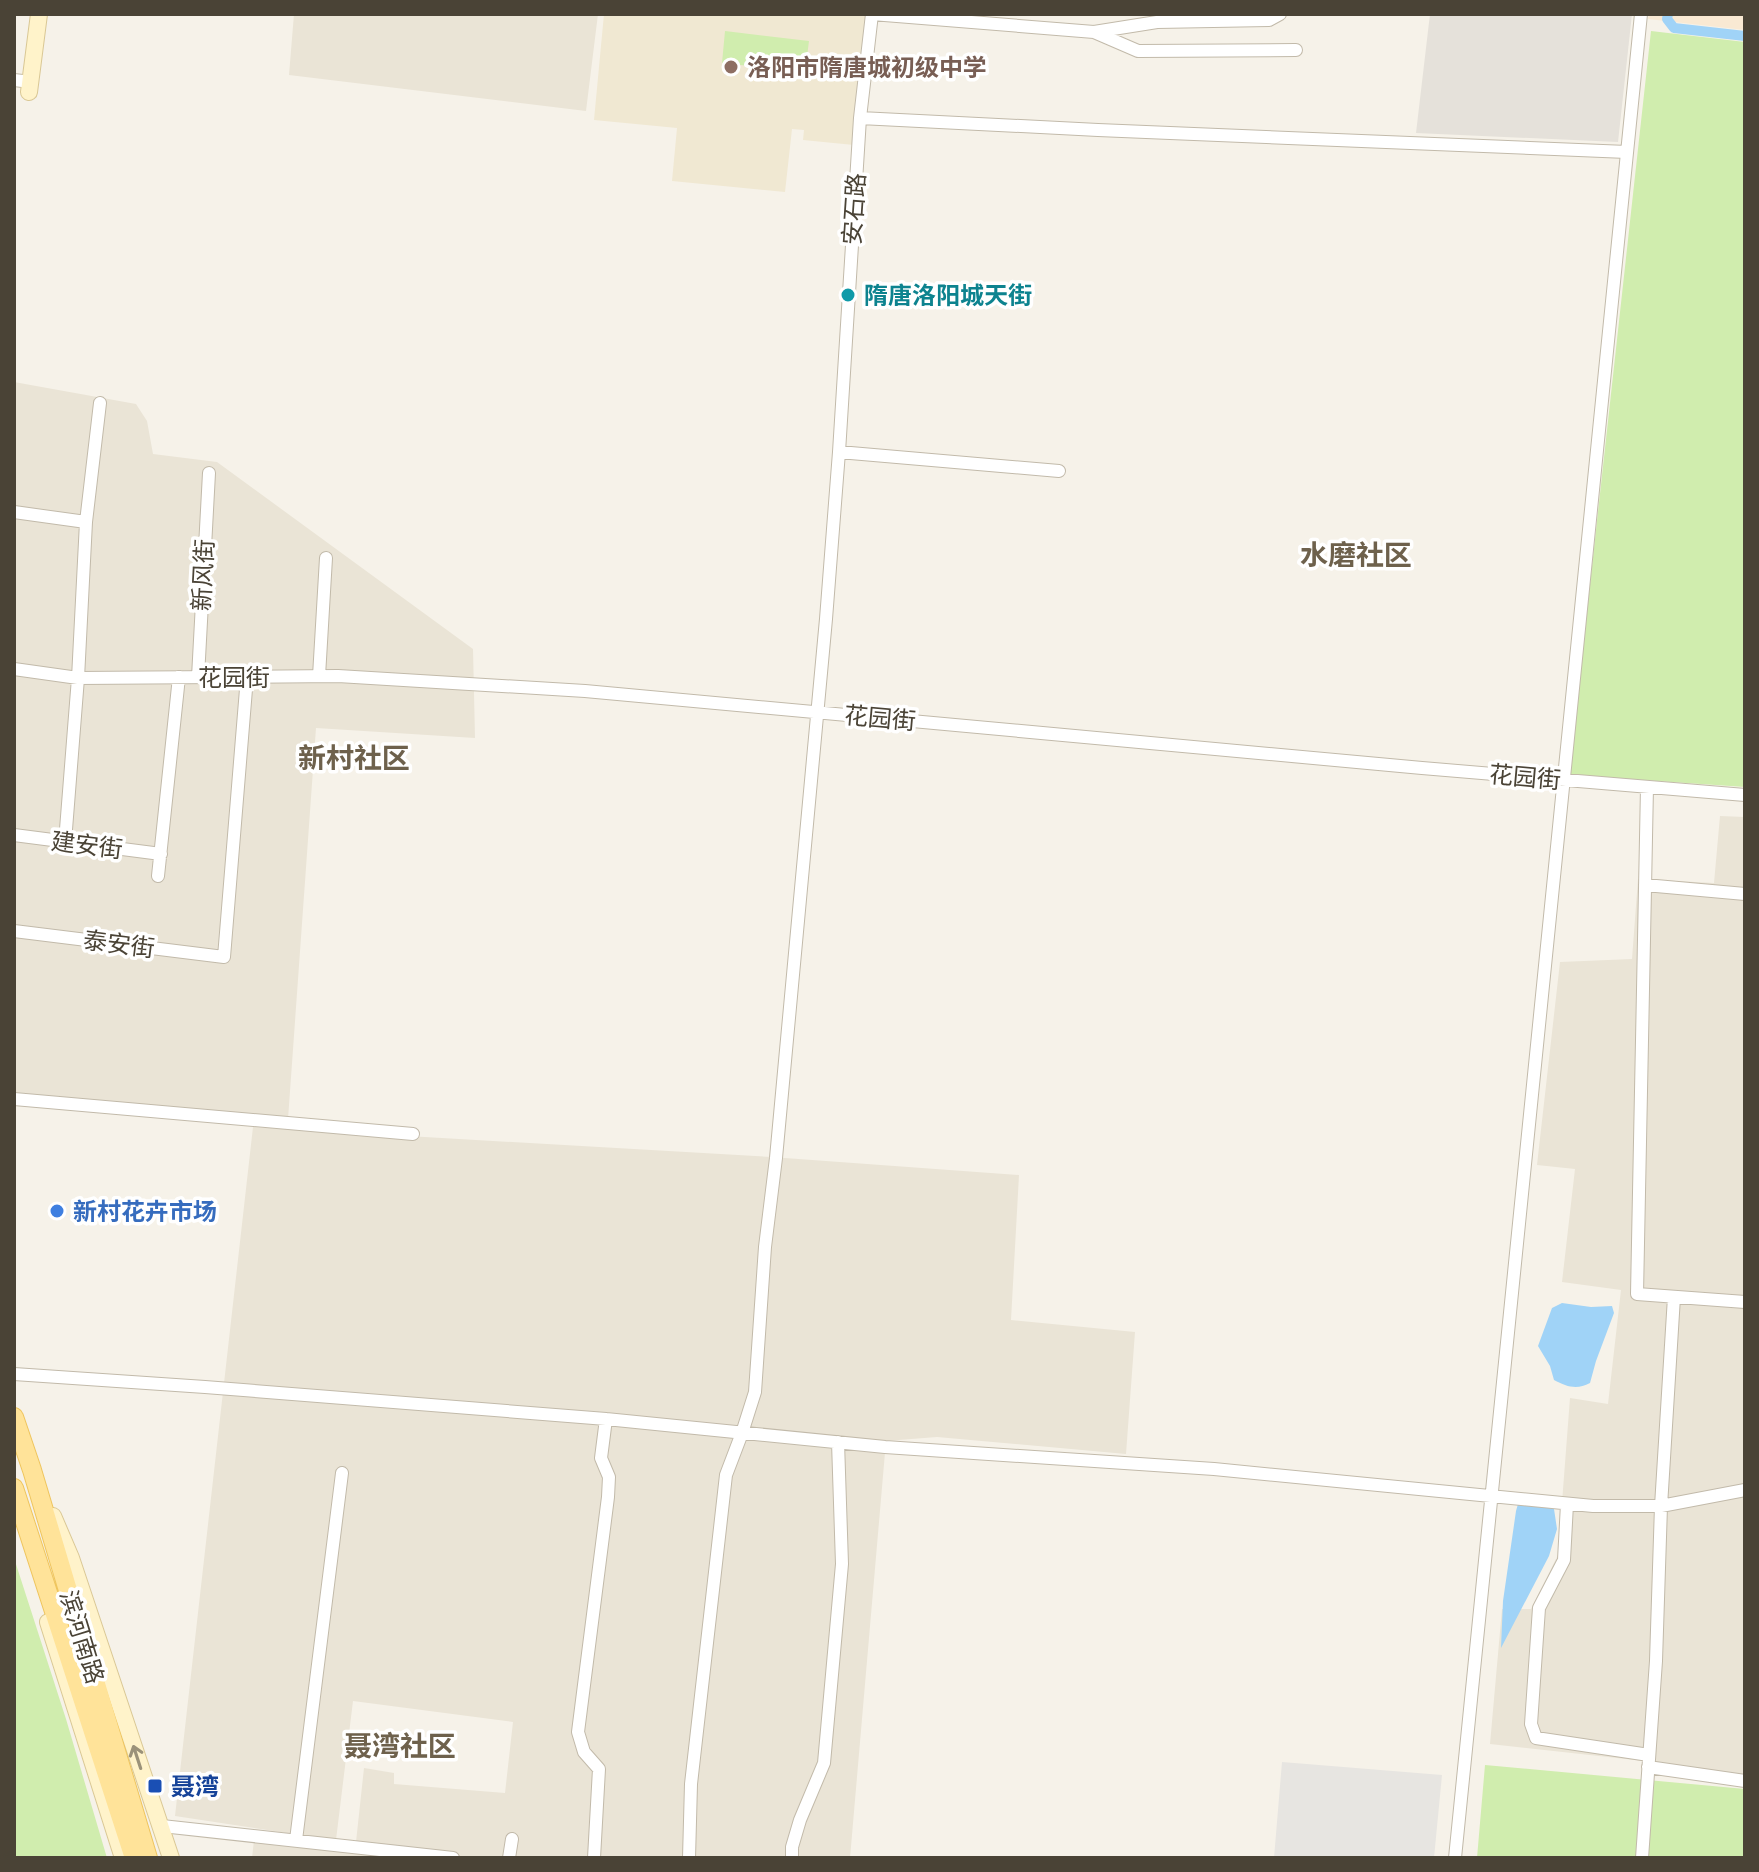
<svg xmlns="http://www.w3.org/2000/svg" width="1759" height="1872" viewBox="0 0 1759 1872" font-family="Jost,'Noto Sans SC',sans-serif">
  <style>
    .residential { fill: #eae4d6; fill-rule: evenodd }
    .commercial { fill: #f9e9d3 }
    .industrial { fill: #e5e1da }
    .education { fill: #f0e8d2 }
    .green { fill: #d0edae }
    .parking { fill: #e7e5e1 }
    .water { fill: #a0d3f7 }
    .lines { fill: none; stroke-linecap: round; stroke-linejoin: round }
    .canal { stroke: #a0d3f7; stroke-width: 10 }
    .street-casing { stroke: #c2baaa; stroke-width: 14 }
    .secondary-casing { stroke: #dac895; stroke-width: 18 }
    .primary-casing { stroke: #efc55e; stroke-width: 20 }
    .street { stroke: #fff; stroke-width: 12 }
    .secondary { stroke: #fff3ca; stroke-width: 16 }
    .primary { stroke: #ffe399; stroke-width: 18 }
    .oneway { stroke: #9b9279 }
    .education-dot { fill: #8d6e63; stroke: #fff; stroke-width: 3 }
    .culture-dot { fill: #0f9aa8; stroke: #fff; stroke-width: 3 }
    .shop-dot { fill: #3f7fe0; stroke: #fff; stroke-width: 3 }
    .transit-dot { fill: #1a4fb4; stroke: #fff; stroke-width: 3 }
    .labels { text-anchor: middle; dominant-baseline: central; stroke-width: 7; stroke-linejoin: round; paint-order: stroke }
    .education-label { font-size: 24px; font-weight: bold; fill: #785e54; stroke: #fff; text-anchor: start }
    .street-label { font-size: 24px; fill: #4a4336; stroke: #fff }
    .culture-label { font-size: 24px; font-weight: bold; fill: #0d838f; stroke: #fff; text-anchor: start }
    .shop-label { font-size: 24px; font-weight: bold; fill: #366cbe; stroke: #fff; text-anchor: start }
    .transit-label { font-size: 24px; font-weight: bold; fill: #164399; stroke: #fff; text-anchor: start }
    .quarter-label { font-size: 28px; font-weight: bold; fill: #6e614c; stroke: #fff }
  </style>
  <rect width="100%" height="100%" fill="#f6f2e9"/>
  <path class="residential" d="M294,14H598L586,111L289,75Z
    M14,382L136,404L147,421L153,454L217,462L473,649L475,738L316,728L288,1119L14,1096Z
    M1720,816L1745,817V1775L1635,1760L1490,1744L1502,1609H1531L1558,1555L1570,1398L1608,1404L1621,1290L1562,1282L1575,1169L1537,1165L1560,962L1632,959L1638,879L1714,883Z
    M253,1127L771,1157L1019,1175L1011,1320L1135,1332L1126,1454L937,1437L886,1441L850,1858H252L255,1831L306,1836L175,1816ZM353,1701L513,1722L505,1793L394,1784V1773L364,1768L356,1842L336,1840Z"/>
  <path class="commercial" d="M1649,14H1745V30L1648,19Z"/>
  <path class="industrial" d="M1430,14H1632L1618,142L1416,133Z"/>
  <path class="education" d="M604,14H867L854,145L803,140L804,130L792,129L785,192L672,181L677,128L594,120Z"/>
  <path class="green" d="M725,31L809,41L805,72L722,63Z
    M1651,31L1745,42V787L1569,775Z
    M14,1558L66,1719L107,1858H14Z
    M1485,1765L1745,1789V1858H1477Z"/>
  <path class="parking" d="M1282,1762L1442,1775L1434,1858H1274Z"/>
  <path class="water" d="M1562,1303L1591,1307L1612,1306L1614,1313L1596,1361L1590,1383C1577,1390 1567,1387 1554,1380L1550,1366L1538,1346L1552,1308Z
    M1524,1503L1554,1509L1557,1529L1549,1556L1501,1648L1503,1601L1516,1511L1518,1504Z"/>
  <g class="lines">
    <path class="canal" d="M1668,14L1667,19L1674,28L1745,36"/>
    <defs>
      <path id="street" d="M872,14L1094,32L1157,22L1269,20L1280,14
        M1094,32L1138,51L1296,50
        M14,80L31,82
        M860,118L1098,130L1627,152
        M839,452L860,118L872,14
        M14,512L86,522
        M14,669L78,678L338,676L585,691L1422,768L1745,795
        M319,676L326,558
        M198,677L209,473
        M1647,787L1637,1294L1745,1302
        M14,835L161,854
        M65,842L78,678L86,522L100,403
        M158,876L179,677
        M1645,885L1745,894
        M14,931L224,957L247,677
        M14,1099L413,1134
        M14,1374L205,1387L606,1419L885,1447L1214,1469L1593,1506H1661L1745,1490
        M1567,1504L1564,1560L1539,1608L1531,1724L1536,1738L1649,1755
        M1648,1767L1745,1781
        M162,1826L453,1858
        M296,1840L342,1473
        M509,1858L512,1839
        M594,1858L599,1769L584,1752L578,1732L608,1497L609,1477L601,1458L606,1419
        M689,1858L691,1784L726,1475L742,1433L755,1392L765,1247L776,1158L826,619L839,452L1059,471
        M792,1858V1847L800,1820L824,1763L842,1564L838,1442
        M1455,1858L1641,14
        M1642,1858L1656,1661L1661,1506L1674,1297"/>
      <path id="secondary" d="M29,92L39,14
        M53,1516L71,1558L171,1858
        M48,1622L123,1858"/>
      <path id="primary" d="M14,1417L32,1470L148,1858
        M14,1488L134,1858"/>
    </defs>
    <use href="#street" class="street-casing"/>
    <use href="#secondary" class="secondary-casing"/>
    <use href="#primary" class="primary-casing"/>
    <use href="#street" class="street"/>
    <use href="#secondary" class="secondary"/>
    <use href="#primary" class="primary"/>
  </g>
  <defs><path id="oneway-shaft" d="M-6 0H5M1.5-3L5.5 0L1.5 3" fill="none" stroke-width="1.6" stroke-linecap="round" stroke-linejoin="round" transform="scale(2)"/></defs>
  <use class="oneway" href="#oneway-shaft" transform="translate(137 1757) rotate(-108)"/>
  <circle class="education-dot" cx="731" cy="67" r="8"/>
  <circle class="culture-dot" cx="848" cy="295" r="8"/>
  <circle class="shop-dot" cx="57" cy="1211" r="8"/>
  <rect class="transit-dot" x="147" y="1778" width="16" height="16" rx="4"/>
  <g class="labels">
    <g class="education-label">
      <text x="747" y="67">洛阳市隋唐城初级中学</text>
    </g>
    <g class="street-label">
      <text transform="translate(854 209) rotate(-86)">安石路</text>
      <text transform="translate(203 575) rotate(-87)">新风街</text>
      <text x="234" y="677">花园街</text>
      <text transform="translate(880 718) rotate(5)">花园街</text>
      <text transform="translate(1525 777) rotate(5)">花园街</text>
      <text transform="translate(87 845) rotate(7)">建安街</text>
      <text transform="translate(119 944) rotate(7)">泰安街</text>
      <text transform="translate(82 1637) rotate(73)">滨河南路</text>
    </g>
    <g class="culture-label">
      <text x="864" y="295">隋唐洛阳城天街</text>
    </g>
    <g class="shop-label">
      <text x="73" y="1211">新村花卉市场</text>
    </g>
    <g class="transit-label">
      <text x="171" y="1786">聂湾</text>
    </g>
    <g class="quarter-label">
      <text x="1356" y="555">水磨社区</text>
      <text x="354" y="758">新村社区</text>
      <text x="400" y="1746">聂湾社区</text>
    </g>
  </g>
  <rect width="1759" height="1872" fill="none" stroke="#4a4336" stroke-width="32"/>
</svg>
